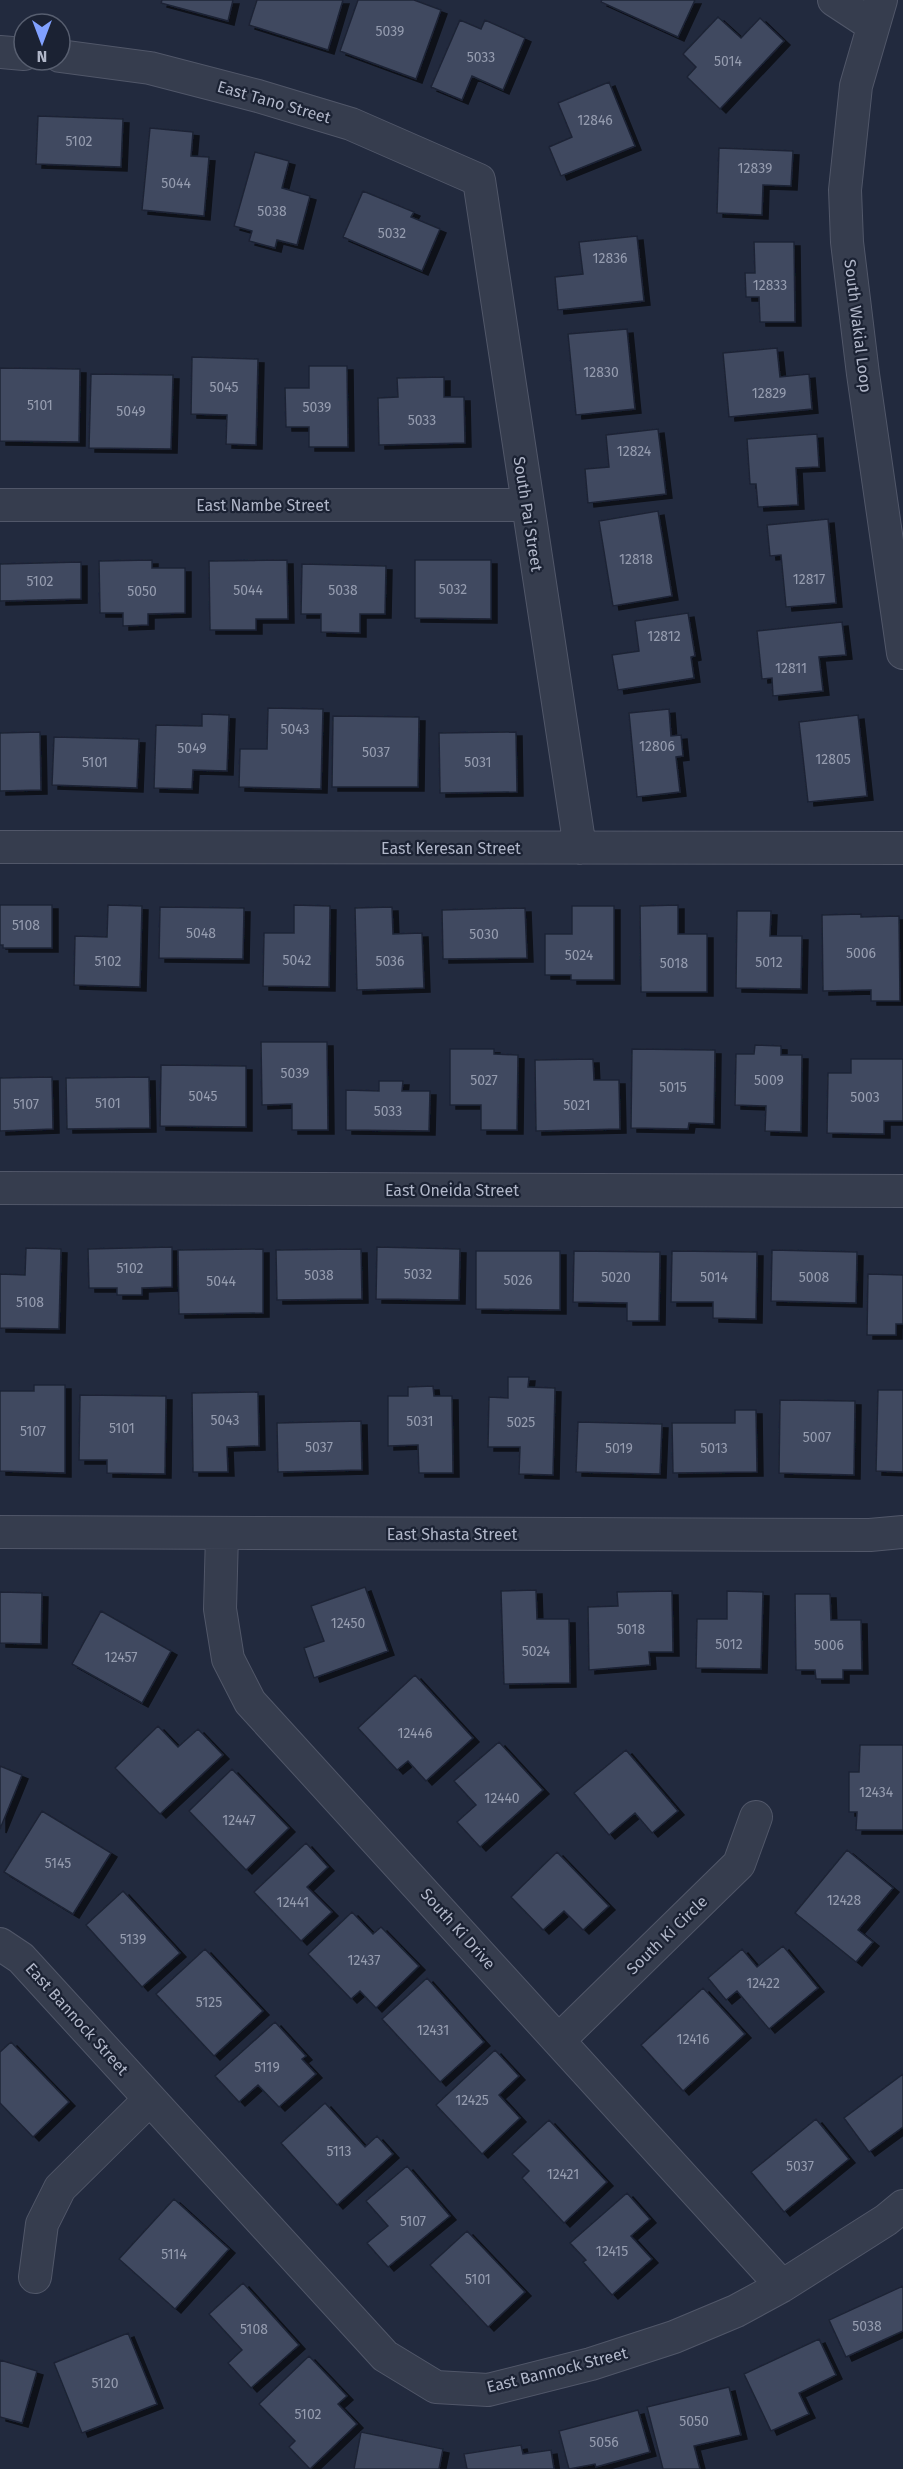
<svg xmlns="http://www.w3.org/2000/svg" width="903" height="2469" viewBox="0 0 903 2469" font-family="'Fira Sans',sans-serif">
  <style>
    .building { fill: #404960; stroke: #1d2435; stroke-width: 1.5; filter: url(#shadow) }
    .lines { fill: none; stroke-linecap: round; stroke-linejoin: round }
    .street-casing { stroke: #515769; stroke-width: 34 }
    .street { stroke: #363d4e; stroke-width: 32 }
    .labels { text-anchor: middle; dominant-baseline: central; stroke-width: 4.5; stroke-linejoin: round; paint-order: stroke }
    .number-label { font-size: 14px; fill: #959caf }
    .street-label { font-size: 16px; fill: #b1b7c9; stroke: #1b2233 }
  </style>
  <defs>
    <filter id="shadow"><feDropShadow dx="6" dy="4" stdDeviation="0" flood-color="#0009"/></filter>
  </defs>
  <rect width="100%" height="100%" fill="#222a3e"/>
  <path class="building" d="M162,0H233L228,21L161,3Z
    M257,0H343L328,50L249,25Z
    M358,0H414L441,10L416,79L340,51Z
    M602,0H695L678,37L601,2Z
    M718,17L741,38L760,18L784,41L720,109L687,77L696,67L683,54Z
    M460,20L481,29L485,20L525,38L503,90L472,76L462,100L431,87Z
    M609,82L635,146L561,176L549,147L572,137L558,103Z
    M38,116L123,119L121,167L36,164Z
    M150,128L193,132L191,156L209,157L204,216L142,210Z
    M719,148L793,151L791,186L763,185L762,215L717,213Z
    M255,152L289,161L282,188L310,196L297,245L277,240L275,248L249,241L252,231L234,226Z
    M363,191L414,212L411,217L440,229L422,271L343,237Z
    M637,236L644,301L558,310L555,277L583,274L579,242Z
    M754,242H794L795,322H760L759,297H746L745,273H755Z
    M627,329L635,409L576,415L568,334Z
    M777,348L780,377L809,374L812,409L729,417L723,353Z
    M192,357L258,359L256,445L226,444L227,415L191,414Z
    M309,366H347L348,447H309V427H286L285,388H309Z
    M0,368L80,369L79,442L0,441Z
    M91,374L173,375L171,449L89,448Z
    M444,377V397H464L465,443L379,445L378,398L398,397L397,378Z
    M658,429L666,494L588,503L585,469L609,467L606,435Z
    M817,434L819,467L796,468L798,505L758,507L756,484H750L747,439Z
    M658,511L672,596L613,606L599,521Z
    M828,519L836,603L786,607L781,555L770,556L767,525Z
    M152,560V568H185V613L148,614V625L123,626V613H100L99,561Z
    M287,560L288,619H256V630H210L209,561Z
    M415,560H491V619L415,618Z
    M81,562V599L0,601V564Z
    M302,564L386,566L385,614H360V633L321,632V614H301Z
    M688,613L695,656L691,657L694,678L618,690L612,655L639,651L635,621Z
    M842,622L846,655L819,657L823,691L773,696L772,678L762,679L757,631Z
    M268,708L323,709L321,789L239,787L240,749H267Z
    M669,709L671,736L681,735L683,756L676,757L680,792L637,797L629,713Z
    M202,714L229,715L227,771L193,770L192,789L154,788L156,725L202,726Z
    M858,715L867,796L808,802L799,722Z
    M333,716L419,717L418,787H332Z
    M40,732L41,790L0,791V733Z
    M516,732L517,792L440,793L439,733Z
    M54,737L139,739L137,788L52,785Z
    M0,905H52V948H3V945H0Z
    M108,905L142,906L140,987L74,985L75,936L107,937Z
    M294,905L330,906L329,987L263,986L264,933H294Z
    M678,905V934H707V992H641L640,906Z
    M572,906H614V980H571V975H545V934H572Z
    M160,907L244,908L243,959L159,958Z
    M392,907L393,934L422,933L424,988L357,990L355,908Z
    M525,908L527,958L443,959L442,910Z
    M737,911H771L770,936H802L801,989L736,988Z
    M861,914V917L899,916L900,1001H871V990L823,991L822,915Z
    M261,1042H327L328,1130H292V1104L262,1105Z
    M755,1045L781,1046V1055H802L801,1132L765,1131L766,1106L735,1105L736,1054H754Z
    M450,1049H494V1054L518,1055L517,1130H481V1105H450Z
    M632,1049L715,1050L714,1124L689,1123L688,1129L631,1128Z
    M593,1059L594,1080H619L620,1129L536,1131L535,1060Z
    M851,1059H903V1121H884V1134L827,1133L828,1073H851Z
    M161,1065L246,1066V1127L160,1126Z
    M52,1077L53,1129L0,1131V1078Z
    M149,1077L150,1128L67,1129L66,1078Z
    M379,1081H403L402,1091H430L429,1131L346,1130V1090L379,1091Z
    M172,1247V1287L142,1288V1295H117V1288H89L88,1249Z
    M377,1247L460,1249L459,1300L376,1299Z
    M26,1248L61,1249L59,1329L0,1328V1274L25,1275Z
    M263,1249V1313L179,1314L178,1250Z
    M361,1249L362,1299L277,1300L276,1250Z
    M772,1250L857,1252L856,1303L771,1301Z
    M476,1251H560V1310L476,1309Z
    M574,1251L660,1252L659,1321H627V1303L573,1302Z
    M672,1251L757,1252L756,1319L713,1318V1302H671Z
    M868,1274L903,1275V1324H896V1335H867Z
    M508,1377H529L528,1387L555,1388L553,1475L519,1474L520,1447H488L489,1397L508,1398Z
    M34,1385H65V1473L0,1471V1391H34Z
    M433,1386L434,1396H452L453,1473H419L418,1445L388,1446V1396H408V1387Z
    M878,1390H903V1472L876,1471Z
    M258,1392L259,1446L227,1447L228,1472H193L192,1393Z
    M80,1395L166,1396L165,1474L107,1473V1460H79Z
    M780,1400L855,1401L854,1475L779,1473Z
    M735,1410H756L757,1472L673,1473L672,1423H735Z
    M361,1421L362,1470L278,1472L277,1423Z
    M578,1422L662,1424L660,1474L576,1472Z
    M365,1587L388,1651L314,1678L304,1648L324,1641L311,1606Z
    M536,1590L537,1619H569L570,1683L504,1684L501,1591Z
    M672,1591L673,1652H649L650,1665L589,1670L588,1607L618,1606L617,1592Z
    M727,1591L763,1592L761,1669L696,1668L697,1619H727Z
    M0,1592L42,1593L41,1644L0,1643Z
    M795,1594H830L831,1620H861L862,1670H843V1679H816L815,1670H796Z
    M101,1611L171,1651L142,1703L72,1664Z
    M415,1675L473,1738L426,1781L408,1761L397,1770L358,1728Z
    M158,1726L178,1747L198,1729L223,1755L160,1814L115,1768Z
    M499,1742L543,1790L480,1847L457,1822L476,1805L454,1781Z
    M860,1745H903V1830H856L857,1812H849V1772H859Z
    M626,1750L678,1811L652,1833L635,1813L609,1835L574,1793Z
    M0,1766L22,1775L0,1829Z
    M232,1769L289,1828L246,1870L189,1811Z
    M42,1811L111,1853L73,1914L4,1872Z
    M306,1843L328,1867L307,1887L332,1912L301,1941L254,1892Z
    M847,1850L893,1888L858,1930L873,1942L856,1962L795,1913Z
    M557,1852L609,1906L583,1930L564,1911L543,1930L511,1897Z
    M123,1891L180,1953L142,1987L86,1925Z
    M352,1912L373,1934L381,1927L419,1966L376,2008L360,1991L351,1999L308,1954Z
    M783,1946L818,1988L769,2029L737,1991L726,2000L708,1978L742,1949L757,1967Z
    M205,1949L263,2011L214,2056L156,1994Z
    M427,1978L484,2042L440,2082L382,2019Z
    M703,1988L745,2034L683,2091L641,2045Z
    M275,2022L306,2056L302,2059L316,2074L279,2107L258,2085L239,2102L215,2076Z
    M11,2042L69,2102L33,2137L0,2103V2052Z
    M495,2050L519,2076L499,2095L520,2118L482,2154L436,2105Z
    M903,2074V2127L869,2152L844,2118Z
    M325,2103L365,2147L377,2136L393,2154L337,2205L281,2143Z
    M816,2119L849,2159L784,2212L751,2172Z
    M549,2120L607,2182L564,2223L522,2178L529,2171L512,2154Z
    M407,2166L450,2216L388,2267L367,2243L388,2226L366,2201Z
    M627,2193L650,2219L631,2236L652,2259L612,2295L583,2262L586,2260L570,2243Z
    M174,2199L229,2249L175,2309L119,2259Z
    M467,2231L525,2292L488,2327L430,2265Z
    M243,2283L299,2345L251,2388L228,2363L242,2350L209,2314Z
    M903,2286V2331L846,2357L829,2320Z
    M128,2333L157,2404L82,2433L54,2363Z
    M819,2339L836,2375L799,2393L809,2414L771,2431L744,2374Z
    M309,2356L347,2396L338,2404L357,2424L310,2469L289,2447L295,2441L259,2404Z
    M0,2360L37,2371L22,2423L0,2417Z
    M729,2387L741,2435L694,2446L700,2469H663L647,2407Z
    M638,2410L650,2452L596,2467L595,2464L569,2469L559,2431Z
    M361,2432L443,2449L439,2469H354Z
    M521,2445L523,2454L551,2450L554,2469H467L464,2454Z"/>
  <g class="lines">
    <defs>
      <path id="street" d="M834,0L872,25
        M881,0L856,86L845,190L847,242L863,374L903,653
        M0,52L24,54
        M60,56L150,68L258,96L351,124L479,180L580,848
        M0,505H527
        M0,847L903,848
        M0,1188L903,1191
        M0,1532L870,1535L903,1532
        M222,1534L220,1609L228,1659L250,1702L782,2286
        M0,1944L21,1958L385,2356L436,2387L488,2390L591,2364L674,2337L736,2311L782,2286L886,2220L903,2206
        M559,2040L739,1864L756,1817
        M35,2277L42,2224L60,2188L150,2099"/>
    </defs>
    <use href="#street" class="street-casing"/>
    <use href="#street" class="street"/>
  </g>
  <g class="labels">
    <g class="number-label">
      <text x="390" y="31">5039</text>
      <text x="481" y="57">5033</text>
      <text x="728" y="61">5014</text>
      <text x="595" y="120">12846</text>
      <text x="79" y="141">5102</text>
      <text x="755" y="168">12839</text>
      <text x="176" y="183">5044</text>
      <text x="272" y="211">5038</text>
      <text x="392" y="233">5032</text>
      <text x="610" y="258">12836</text>
      <text x="770" y="285">12833</text>
      <text x="601" y="372">12830</text>
      <text x="224" y="387">5045</text>
      <text x="769" y="393">12829</text>
      <text x="40" y="405">5101</text>
      <text x="317" y="407">5039</text>
      <text x="131" y="411">5049</text>
      <text x="422" y="420">5033</text>
      <text x="634" y="451">12824</text>
      <text x="636" y="559">12818</text>
      <text x="809" y="579">12817</text>
      <text x="40" y="581">5102</text>
      <text x="453" y="589">5032</text>
      <text x="248" y="590">5044</text>
      <text x="343" y="590">5038</text>
      <text x="142" y="591">5050</text>
      <text x="664" y="636">12812</text>
      <text x="791" y="668">12811</text>
      <text x="295" y="729">5043</text>
      <text x="657" y="746">12806</text>
      <text x="192" y="748">5049</text>
      <text x="376" y="752">5037</text>
      <text x="833" y="759">12805</text>
      <text x="95" y="762">5101</text>
      <text x="478" y="762">5031</text>
      <text x="26" y="925">5108</text>
      <text x="201" y="933">5048</text>
      <text x="484" y="934">5030</text>
      <text x="861" y="953">5006</text>
      <text x="579" y="955">5024</text>
      <text x="297" y="960">5042</text>
      <text x="108" y="961">5102</text>
      <text x="390" y="961">5036</text>
      <text x="769" y="962">5012</text>
      <text x="674" y="963">5018</text>
      <text x="295" y="1073">5039</text>
      <text x="484" y="1080">5027</text>
      <text x="769" y="1080">5009</text>
      <text x="673" y="1087">5015</text>
      <text x="203" y="1096">5045</text>
      <text x="865" y="1097">5003</text>
      <text x="108" y="1103">5101</text>
      <text x="26" y="1104">5107</text>
      <text x="577" y="1105">5021</text>
      <text x="388" y="1111">5033</text>
      <text x="130" y="1268">5102</text>
      <text x="418" y="1274">5032</text>
      <text x="319" y="1275">5038</text>
      <text x="616" y="1277">5020</text>
      <text x="714" y="1277">5014</text>
      <text x="814" y="1277">5008</text>
      <text x="518" y="1280">5026</text>
      <text x="221" y="1281">5044</text>
      <text x="30" y="1302">5108</text>
      <text x="225" y="1420">5043</text>
      <text x="420" y="1421">5031</text>
      <text x="521" y="1422">5025</text>
      <text x="122" y="1428">5101</text>
      <text x="33" y="1431">5107</text>
      <text x="817" y="1437">5007</text>
      <text x="319" y="1447">5037</text>
      <text x="619" y="1448">5019</text>
      <text x="714" y="1448">5013</text>
      <text x="348" y="1623">12450</text>
      <text x="631" y="1629">5018</text>
      <text x="729" y="1644">5012</text>
      <text x="829" y="1645">5006</text>
      <text x="536" y="1651">5024</text>
      <text x="121" y="1657">12457</text>
      <text x="415" y="1733">12446</text>
      <text x="876" y="1792">12434</text>
      <text x="502" y="1798">12440</text>
      <text x="239" y="1820">12447</text>
      <text x="58" y="1863">5145</text>
      <text x="844" y="1900">12428</text>
      <text x="293" y="1902">12441</text>
      <text x="133" y="1939">5139</text>
      <text x="364" y="1960">12437</text>
      <text x="763" y="1983">12422</text>
      <text x="209" y="2002">5125</text>
      <text x="433" y="2030">12431</text>
      <text x="693" y="2039">12416</text>
      <text x="267" y="2067">5119</text>
      <text x="472" y="2100">12425</text>
      <text x="339" y="2151">5113</text>
      <text x="800" y="2166">5037</text>
      <text x="563" y="2174">12421</text>
      <text x="413" y="2221">5107</text>
      <text x="612" y="2251">12415</text>
      <text x="174" y="2254">5114</text>
      <text x="478" y="2279">5101</text>
      <text x="867" y="2326">5038</text>
      <text x="254" y="2329">5108</text>
      <text x="105" y="2383">5120</text>
      <text x="308" y="2414">5102</text>
      <text x="694" y="2421">5050</text>
      <text x="604" y="2442">5056</text>
    </g>
    <g class="street-label">
      <text transform="translate(274 102) rotate(16)">East Tano Street</text>
      <text transform="translate(858 326) rotate(83)">South Wakial Loop</text>
      <text x="263" y="505">East Nambe Street</text>
      <text transform="translate(528 514) rotate(81)">South Pai Street</text>
      <text x="451" y="848">East Keresan Street</text>
      <text x="452" y="1190">East Oneida Street</text>
      <text x="452" y="1534">East Shasta Street</text>
      <text transform="translate(458 1929) rotate(48)">South Ki Drive</text>
      <text transform="translate(667 1935) rotate(-44)">South Ki Circle</text>
      <text transform="translate(77 2019) rotate(48)">East Bannock Street</text>
      <text transform="translate(557 2370) rotate(-14)">East Bannock Street</text>
    </g>
  </g>
  <g transform="translate(42 42) rotate(180)"><circle r="28" fill="#1b2233" stroke="#575e6f" stroke-width="1.5"/>
  <path d="M0-4.5L10 22L0 15L-10 22Z" fill="#81a1ff"/>
  <text y="-9" font-size="16" font-weight="bold" text-anchor="middle" fill="#b1b7c9">N</text>
  </g>
</svg>
